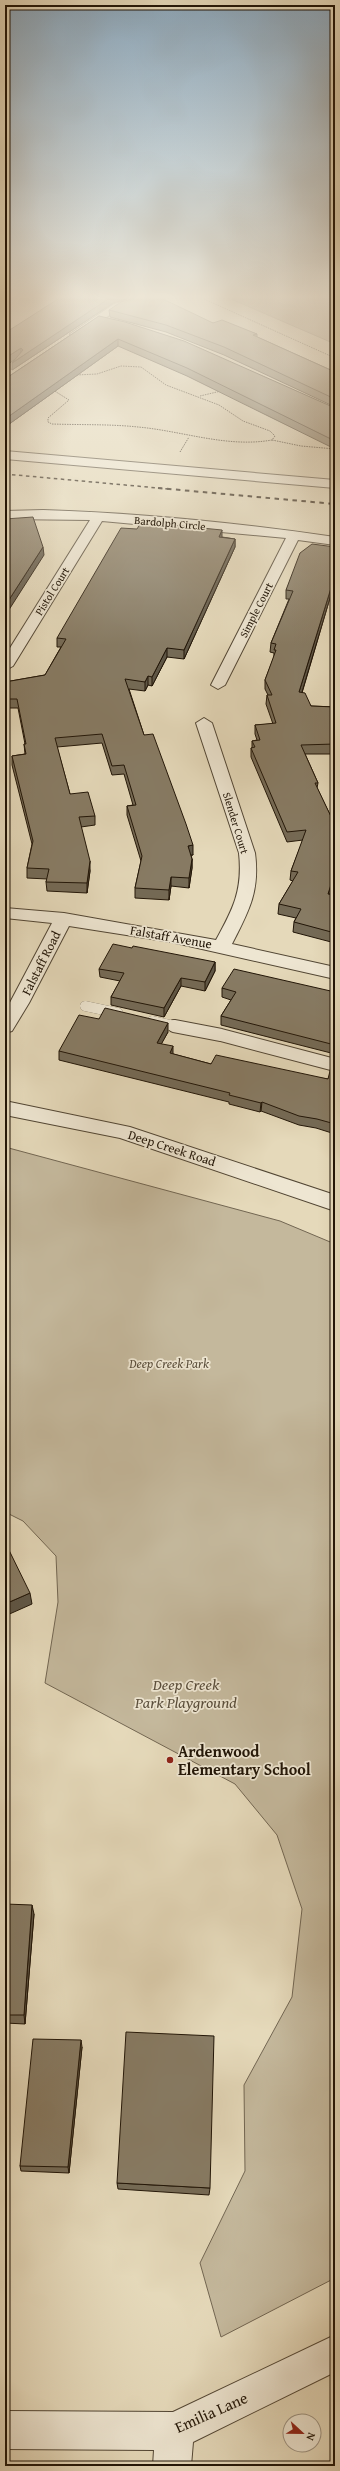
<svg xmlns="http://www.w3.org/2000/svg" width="340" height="2471" viewBox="0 0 340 2471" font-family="'Gentium Book Plus',serif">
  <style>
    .green { fill: #c4b89c; stroke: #726652 }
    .water { fill: #a2967d; stroke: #6e624e }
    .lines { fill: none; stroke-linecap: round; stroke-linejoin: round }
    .stream { stroke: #6e624e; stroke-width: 4 }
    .service-far1-casing { stroke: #524634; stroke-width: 10 }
    .service-casing { stroke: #524634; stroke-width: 14 }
    .minor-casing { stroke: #524634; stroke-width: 2 }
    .tertiary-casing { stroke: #524634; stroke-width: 2 }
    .path { stroke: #211507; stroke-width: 1; stroke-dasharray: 1.5 1; stroke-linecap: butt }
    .service-far1 { stroke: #eee6d2; stroke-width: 10 }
    .service { stroke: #eee6d2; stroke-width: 12 }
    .minor { fill: #eee6d2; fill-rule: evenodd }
    .tertiary { fill: #eee6d2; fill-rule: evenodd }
    .rail-far1 { stroke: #211507; stroke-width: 1.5; stroke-dasharray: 3.5 3.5; stroke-linecap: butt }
    .rail { stroke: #211507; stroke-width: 2; stroke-dasharray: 4.5 4.5; stroke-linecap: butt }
    .wall { fill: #746a56; stroke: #211507 }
    .shaded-wall { fill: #5e5646; stroke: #211507 }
    .building { fill: #877b64; stroke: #211507 }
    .poi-dot { fill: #8f2418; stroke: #eee6d2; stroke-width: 1.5 }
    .labels { text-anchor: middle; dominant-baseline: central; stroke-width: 3.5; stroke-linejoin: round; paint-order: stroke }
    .far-street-label { font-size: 11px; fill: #211507; stroke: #eee6d2 }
    .street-label { font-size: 13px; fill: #211507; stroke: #eee6d2 }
    .park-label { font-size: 13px; font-style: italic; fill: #5a4e3b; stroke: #eee6d2 }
    .near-park-label { font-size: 16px; font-style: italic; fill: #5a4e3b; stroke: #eee6d2 }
    .near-poi-label { font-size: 16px; font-weight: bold; fill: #211507; stroke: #eee6d2; text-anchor: start }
    .near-street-label { font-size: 16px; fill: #211507; stroke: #eee6d2 }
  </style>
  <rect width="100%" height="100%" fill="#e5d9ba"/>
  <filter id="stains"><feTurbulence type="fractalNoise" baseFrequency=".005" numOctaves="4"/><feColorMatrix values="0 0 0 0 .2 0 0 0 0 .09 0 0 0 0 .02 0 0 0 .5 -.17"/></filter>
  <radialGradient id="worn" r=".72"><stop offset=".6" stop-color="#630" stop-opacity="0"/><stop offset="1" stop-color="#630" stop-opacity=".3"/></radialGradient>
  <path class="green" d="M5,1147L280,1221L335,1244V2278L221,2337L200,2263L245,2171L244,2085L292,1997L302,1909L277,1835L235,1784L45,1683L58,1602L56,1556L23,1521L5,1512Z"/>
  <path class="water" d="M231,299H335V344Z"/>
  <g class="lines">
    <path class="stream" d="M5,301L8,299"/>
    <defs>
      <path id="service-far1" d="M85,1006L118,1013
        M152,1021L179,1027"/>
      <path id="service" d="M174,1026L221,1035L335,1065"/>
      <path id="minor" d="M134,299L143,301L120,308L79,336H71L70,334L114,304Z
        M5,451L335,480V488L5,459Z
        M43,510C140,513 239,523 335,537V545L298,540L225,685L218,689L211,685L286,538L102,521L13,666L6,670L5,656L90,520L5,519V511Z
        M204,718L212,723L255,853C260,891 249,911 232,944L335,967V979L171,942L69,926L29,1003L12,1031L5,1033V1012L52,923L5,918V908L64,913L216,940C233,909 243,890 239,853L196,723Z
        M335,2335V2372L193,2442L191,2466H153L154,2450L5,2449V2411L173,2412Z"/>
      <path id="tertiary" d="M5,1101L130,1127L335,1195V1211L120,1138L5,1115Z"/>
    </defs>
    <use href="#service-far1" class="service-far1-casing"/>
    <use href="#service" class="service-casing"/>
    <use href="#minor" class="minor-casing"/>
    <use href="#tertiary" class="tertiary-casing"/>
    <path class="path" d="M204,299L335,358
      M53,390L69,400L48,418V422L52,424C81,425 110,424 138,427C183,431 227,448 272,440L275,436L270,431L243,421L219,405L166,385L141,367L121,366L97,374L76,375
      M200,396L221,391
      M272,440L301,446L335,449
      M180,452L189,437"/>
    <use href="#service-far1" class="service-far1"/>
    <use href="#service" class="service"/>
    <use href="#minor" class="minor"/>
    <use href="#tertiary" class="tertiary"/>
    <path class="rail-far1" d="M5,474L169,489"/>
    <path class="rail" d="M158,488L335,504"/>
  </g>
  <path class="wall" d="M113,303L12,370L14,360L7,365L5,364V333Z
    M109,310L213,323L257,334V337L335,372V407L224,355L166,332L110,317Z
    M99,316L335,408V449L187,376L118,346L5,427V378V379Z
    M222,537L235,539V547L184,659L167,657L152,686L148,685L145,691L129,689L144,735L193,855H191L192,859V868L189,888L171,886L169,900L135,898V888L141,861L127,815V806L133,805L124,774L112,775L102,743L57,747L70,794L95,816V825L81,827L90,871L87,893L47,891L46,882L47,879L27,878V868L32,844L12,765V756L25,754L24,744H25L18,708H5V682L45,675L61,647H57V638Z
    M335,547V581L302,693L311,706L335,707V754H305L318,783L317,788L335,825V879L330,894L335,895V943L293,932L294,922L296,918L278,914L279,904L293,881L290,880L291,871L303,840L287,842L251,757V748H252V741L257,740L255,734V725L273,724L266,704L267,695H268L265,689V680L274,657V653L270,652L271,643L289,599H286V590Z
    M215,962V971L205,991L181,986L164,1017L111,1005V997L120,981L100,977L99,969Z
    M222,988L335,992V1057H334L335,1054L221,1025V1016L231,1000L222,997Z
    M99,1019L168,1032L161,1044L173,1054L211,1064L328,1079L335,1063V1134L316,1128L299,1125L261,1111L260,1112L229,1104V1102L59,1060V1051Z
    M5,1904L34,1914L25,2024L5,2023Z
    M82,2047L69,2173L21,2171L20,2166Z
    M117,2183L210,2188L209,2195L118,2189Z"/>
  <path class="shaded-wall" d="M108,299H127L113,303L12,370V363Z
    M118,339V346L5,427V419Z
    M21,348V355L7,365V357Z
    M222,530V538L219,537Z
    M235,539V547L184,659V650Z
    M43,547L44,555L5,616V606Z
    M335,575V581L299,702V692Z
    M167,648V657L152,686V677Z
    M148,676V685L145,691V682Z
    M193,845V855H187L188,846Z
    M192,859V868L189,888V878Z
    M90,861V871L87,893V883Z
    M335,872V879L327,903L328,894Z
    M171,877V886L169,900V890Z
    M215,962V971L205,991V982Z
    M181,978V986L164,1017V1008Z
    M168,1023V1032L157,1052V1043Z
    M173,1046V1055L170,1053Z
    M262,1102L261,1111L260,1112L261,1103Z
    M30,1593L32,1604L5,1616V1604Z
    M5,1818L7,1829L5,1851Z
    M32,1905L34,1914L25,2024L24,2015Z
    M81,2040L82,2047L69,2173L68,2167Z"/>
  <path class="building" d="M58,299H108L12,363L23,350L21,348L7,357H5V333Z
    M131,299H163L213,323L222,320L257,334L253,335L335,372V399L224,347L166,325L109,310L121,302Z
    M99,316L125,322L184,341L335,408V441L187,368L118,339L5,419V378V379Z
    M33,517L43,547L5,606V519Z
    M141,522L222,530L219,537L235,539L184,650L167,648L152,677L148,676L145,682L125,679L144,735L153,734L186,824L193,845L188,846L192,859L189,878L171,877L169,890L135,888L142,856L127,806L136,805L124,765L112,766L102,734L55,738L70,794L88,792L95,816L79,817L90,861L87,883L46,882L49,869L27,868L33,841L12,756L26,754L24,744H26L17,699H5V682L45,675L66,639L57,638L121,528L137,529Z
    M312,544L335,547V575L299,692L305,693L311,706L335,707V744L301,745L318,783H315L335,825V872L328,894L335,895V933L294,922L301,909L279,904L298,872L291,871L306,830L287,832L251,748L255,747L252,741L260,740L255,725L276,723L267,695H272L265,680L276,650H274L276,644L271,643L293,591L286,590L300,553Z
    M113,944L132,948L133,946L215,962L205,982L181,978L164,1008L111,997L124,973L99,969Z
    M234,969L335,992V1045L221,1016L236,992L222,988Z
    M105,1008L168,1023L157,1043L173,1046L170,1053L211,1064L216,1055L328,1079L332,1063H335V1124L317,1119L299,1116L262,1102L261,1103L229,1095L230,1093L59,1051L79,1015L99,1019Z
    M5,1542L30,1593L5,1604Z
    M5,1904L32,1905L24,2015H5Z
    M126,2032L214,2036L210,2188L117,2183Z
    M33,2039L81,2040L68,2167L20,2166Z"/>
  <linearGradient id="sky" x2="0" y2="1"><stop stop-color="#8ca8bd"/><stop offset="0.46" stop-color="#f3eee0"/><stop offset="1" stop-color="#f3eee0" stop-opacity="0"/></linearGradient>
  <rect width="340" height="645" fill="url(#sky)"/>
  <circle class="poi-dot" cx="170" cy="1760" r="4"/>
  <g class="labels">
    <g class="far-street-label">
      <text transform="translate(170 523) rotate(5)">Bardolph Circle</text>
      <text transform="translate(52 591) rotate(-58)">Pistol Court</text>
      <text transform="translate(256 610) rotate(-63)">Simple Court</text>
      <text transform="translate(236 823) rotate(73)">Slender Court</text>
    </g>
    <g class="street-label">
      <text transform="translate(171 937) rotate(10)">Falstaff Avenue</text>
      <text transform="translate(41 963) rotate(-63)">Falstaff Road</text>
      <text transform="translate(172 1148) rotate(18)">Deep Creek Road</text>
    </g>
    <g class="park-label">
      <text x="169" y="1363">Deep Creek Park</text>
    </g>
    <g class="near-park-label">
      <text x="186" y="1684">Deep Creek<tspan x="186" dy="18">Park Playground</tspan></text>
    </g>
    <g class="near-poi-label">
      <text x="178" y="1751">Ardenwood<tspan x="178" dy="18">Elementary School</tspan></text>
    </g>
    <g class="near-street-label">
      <text transform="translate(211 2412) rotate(-24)">Emilia Lane</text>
    </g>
  </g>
  <rect width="340" height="2471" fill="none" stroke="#e5d9ba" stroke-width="20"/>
  <rect x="6" y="6" width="328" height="2459" fill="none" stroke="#211507" stroke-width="2"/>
  <rect x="10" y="10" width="320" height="2451" fill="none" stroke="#211507"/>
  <g transform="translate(302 2433) rotate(112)"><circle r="19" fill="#eee6d2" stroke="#9c9281"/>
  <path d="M0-3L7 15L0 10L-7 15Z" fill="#8f2418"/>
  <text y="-6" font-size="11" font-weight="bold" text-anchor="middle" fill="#211507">N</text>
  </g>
  <rect width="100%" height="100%" filter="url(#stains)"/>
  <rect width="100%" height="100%" fill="url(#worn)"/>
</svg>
